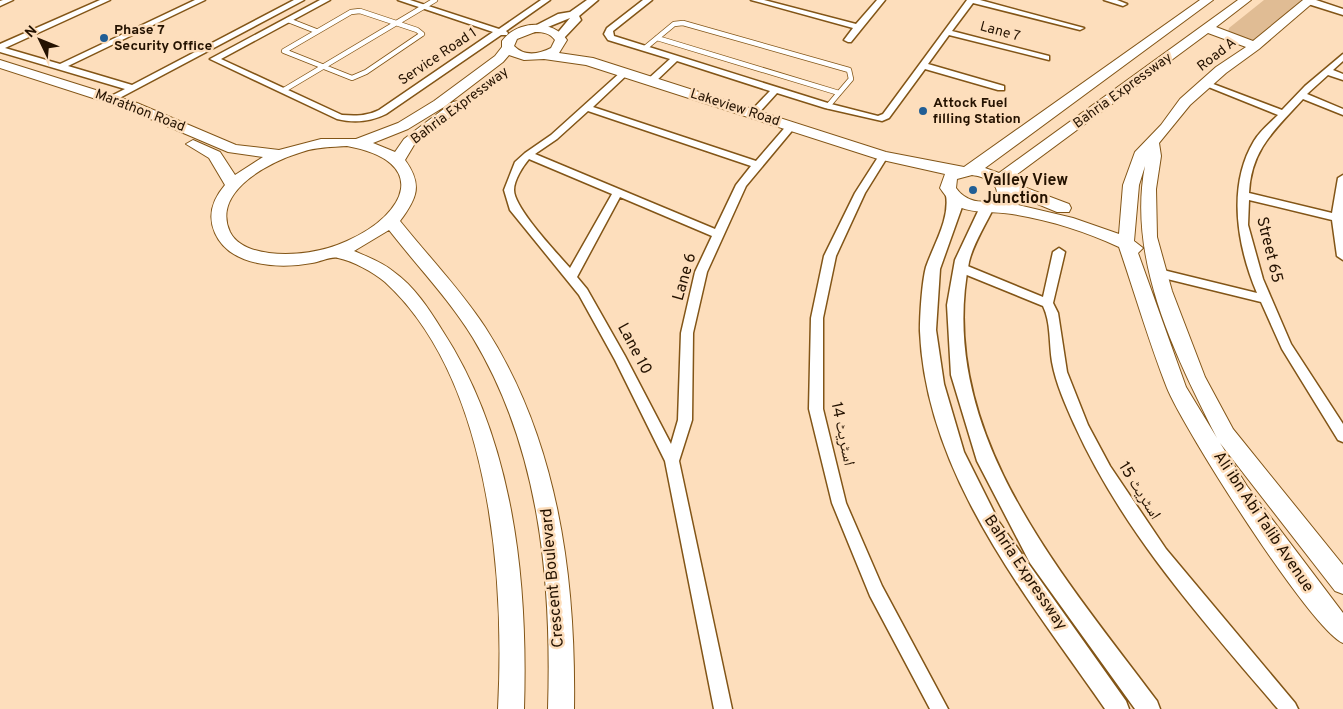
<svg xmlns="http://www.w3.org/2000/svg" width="1343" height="709" viewBox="0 0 1343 709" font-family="Overpass,'Noto Naskh Arabic',sans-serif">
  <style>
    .green { fill: #e0bc94 }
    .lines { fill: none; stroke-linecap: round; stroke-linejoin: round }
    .service-casing { stroke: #825517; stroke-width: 6 }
    .minor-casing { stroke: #825517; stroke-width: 3 }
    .tertiary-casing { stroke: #825517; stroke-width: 3 }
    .secondary-casing { stroke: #825517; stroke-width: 2 }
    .service { stroke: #fff; stroke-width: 4.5 }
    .minor { fill: #fff; fill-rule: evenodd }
    .tertiary { fill: #fff; fill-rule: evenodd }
    .secondary { fill: #fff; fill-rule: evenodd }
    .poi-dot { fill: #215e95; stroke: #fddebc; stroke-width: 2 }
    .labels { text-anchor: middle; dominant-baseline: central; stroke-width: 5; stroke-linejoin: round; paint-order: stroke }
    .far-poi-label { font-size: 14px; font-weight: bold; fill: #241200; stroke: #fddebc; text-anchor: start }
    .far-street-label { font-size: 14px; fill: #241200; stroke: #fddebc }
    .poi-label { font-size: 16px; font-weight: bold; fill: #241200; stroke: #fddebc; text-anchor: start }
    .street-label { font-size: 16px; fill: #241200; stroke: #fddebc }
  </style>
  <rect width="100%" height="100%" fill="#fddebc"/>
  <path class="green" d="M1264,0H1302L1256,41L1228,32L1229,28Z"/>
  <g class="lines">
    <defs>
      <path id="service" d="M360,11L417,30L422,34L366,72L352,78L284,51L351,12Z
        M288,20L316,31
        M657,38L839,93
        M645,48L674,24L683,23L849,70L851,79L828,106
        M284,90L435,0"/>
      <path id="minor" d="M3,0H13L0,6V1Z
        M100,0H110L5,48L60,64L195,0H205L68,66L132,85L294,0H304L112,102L107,99L109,97L125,89L0,52V44Z
        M320,0H330L221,59L342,115C356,116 367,116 379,110L493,32L398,0H410L499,29L541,0H550L506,31L508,33L507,35H501L386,114C370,122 354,123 337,119L210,59Z
        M643,0H652L613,31L614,36L831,104L878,116L883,114L967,0H980L1084,28L1080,30L973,3L952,31L1049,56V60L949,35L928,64L1004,86V90H998L925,69L889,118L882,121L825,108L777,93L756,116L753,117L748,114L770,91L677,61L654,83H648V79L670,59L608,40L604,34L607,28Z
        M751,0H764L856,24L877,0H885L851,42H848L844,40L853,28Z
        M1104,0H1117L1127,4L1123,6Z
        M1343,54V61L1333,70L1343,74V80L1328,75L1307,94L1343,109V115L1303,99C1275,130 1251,149 1249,193L1332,213L1338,178L1343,175V260L1337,256L1332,220L1249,200L1248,225L1263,279L1291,344L1343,424V442L1338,440L1282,349L1261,302L1159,277L1153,273L1159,269L1257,293C1237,246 1227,186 1254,141C1260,131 1270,123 1278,115L1201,84L1208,82L1282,110L1305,86Z
        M622,71L629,73L593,107L756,161L788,124H794L796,126L746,186L707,272L693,333L692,420L679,461L732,709H714L665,461L615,360L579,295L510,210L504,190L515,162L525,153L551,135ZM588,111L751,166L736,185L715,229L535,154L557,139ZM529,159L612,194L570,268C557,253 514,208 514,190C514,180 523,166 529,159ZM620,197L712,236L695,272L681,333L678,420L671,444L625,356L587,289L577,277Z
        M883,153L888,156L865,193L836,256L823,318V409L846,503L882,586L948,709H930L870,596L832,503L809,409L811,318L824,256L855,193L880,154Z
        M1059,248L1065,252L1053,303L1058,313L1067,372L1088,425L1110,466L1166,549L1295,703L1298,709H1278C1203,621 1123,532 1075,426C1066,406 1056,384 1052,362C1049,344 1051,322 1043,306L957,271L955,268L957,265H965L1043,297L1053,252Z"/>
      <path id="tertiary" d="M587,0H598L579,16L581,20L564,38L560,39L555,36L570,18L538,31L534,32L529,29L558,14L570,12Z
        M1305,0H1316L1343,9V15L1305,3Z
        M953,191L960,195L962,207L940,269L936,330L944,384L964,452L999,522L1126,701L1129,709H1105C1026,595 926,475 920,331C920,314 922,282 926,267C934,244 950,219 946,195Z
        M987,203L994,207C986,224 973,244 969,262C935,432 1063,575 1157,701L1160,709H1135L1030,563L977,461L951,375L947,305L955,260L980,207Z"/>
      <path id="secondary" d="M1200,0H1213L985,168L999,173L1238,0H1251L1216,27L1253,41L1303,0H1316L1259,49L1226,73L1190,105L1159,143L1161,156L1156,189L1157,237L1172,291L1205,377L1233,429L1343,565V594L1335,591L1220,443L1247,486L1343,613V643C1311,630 1183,428 1167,388C1149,342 1135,294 1119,247C1085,231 1049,220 1012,214C995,211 976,214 959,207C950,203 946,196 940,188L945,174L878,159L586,65L544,59L524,60L509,55L503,62L444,107L408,129L373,143L395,152L404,139L453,102L458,101L465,105L414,145L405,160C423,185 417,198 400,221C428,256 460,289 485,327C558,440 576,577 574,709H548C552,582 540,449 473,338C449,299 417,266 389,230L354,251C368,257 382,262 394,272C414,286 429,309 442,330C514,440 528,581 524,709H498C505,576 490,378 385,282C373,272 353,261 338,258C331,256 320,262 312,263C280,269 230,267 215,233C207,215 213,199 225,185L209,158L186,144L193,140L220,152L235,175L263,157L228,152L127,109L0,68V60L137,103L236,145L279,150L321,139H356L398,123L434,101L495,56L502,47V41C517,20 553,19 567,40L559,53L593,58L886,152L964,167ZM535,32C543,32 550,33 555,40L551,48C539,54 525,57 514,46L517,39ZM1208,33L1246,47L1216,67L1180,99L1161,125L1135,152L1123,185L1119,234L1073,218L1010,203L1013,194L1057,212H1069L1071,208L1069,204L1008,181ZM347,146C430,161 408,214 347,241C323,252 294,256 269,253C254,251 237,246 230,232C211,191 271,161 302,152C316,147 332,147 347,146ZM1145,166C1127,260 1176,357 1217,438L1186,387L1138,253L1143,248L1134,241L1139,185ZM972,175C985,177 999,182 997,197C983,206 965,201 956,188L957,179Z"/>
    </defs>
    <use href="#service" class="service-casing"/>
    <use href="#minor" class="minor-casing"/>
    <use href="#tertiary" class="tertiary-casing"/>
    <use href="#secondary" class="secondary-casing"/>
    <use href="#service" class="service"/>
    <use href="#minor" class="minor"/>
    <use href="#tertiary" class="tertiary"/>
    <use href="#secondary" class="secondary"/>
  </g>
  <g class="poi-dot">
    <circle cx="104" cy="38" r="5"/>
    <circle cx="923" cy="111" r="5"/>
    <circle cx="973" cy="190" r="5"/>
  </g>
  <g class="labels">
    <g class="far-poi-label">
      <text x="114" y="30">Phase 7<tspan x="114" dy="16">Security Office</tspan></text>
      <text x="933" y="103">Attock Fuel<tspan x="933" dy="16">filling Station</tspan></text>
    </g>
    <g class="far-street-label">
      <text transform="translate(1000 32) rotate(15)">Lane 7</text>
      <text transform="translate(1217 55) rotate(-38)">Road A</text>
      <text transform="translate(438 57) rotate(-34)">Service Road 1</text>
      <text transform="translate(1123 91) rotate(-36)">Bahria Expressway</text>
      <text transform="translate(460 106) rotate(-37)">Bahria Expressway</text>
      <text transform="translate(735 108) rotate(18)">Lakeview Road</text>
      <text transform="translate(140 111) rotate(21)">Marathon Road</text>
    </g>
    <g class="poi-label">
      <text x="983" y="181">Valley View<tspan x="983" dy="18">Junction</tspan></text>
    </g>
    <g class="street-label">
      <text transform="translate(1269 250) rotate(76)">Street 65</text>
      <text transform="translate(685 277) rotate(-74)">Lane 6</text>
      <text transform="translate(634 349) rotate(62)">Lane 10</text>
      <text transform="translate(842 434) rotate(78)">اسٹریٹ 14</text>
      <text transform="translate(1139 491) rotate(58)">اسٹریٹ 15</text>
      <text transform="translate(1263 522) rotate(56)">Ali ibn Abi Talib Avenue</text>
      <text transform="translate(1025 573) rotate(56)">Bahria Expressway</text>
      <text transform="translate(553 578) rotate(-95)">Crescent Boulevard</text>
    </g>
  </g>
  <g transform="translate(40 40) rotate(313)" stroke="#fddebc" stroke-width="4" paint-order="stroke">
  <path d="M0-4L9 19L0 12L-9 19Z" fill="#241200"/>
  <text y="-8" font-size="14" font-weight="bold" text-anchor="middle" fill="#241200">N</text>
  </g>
</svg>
